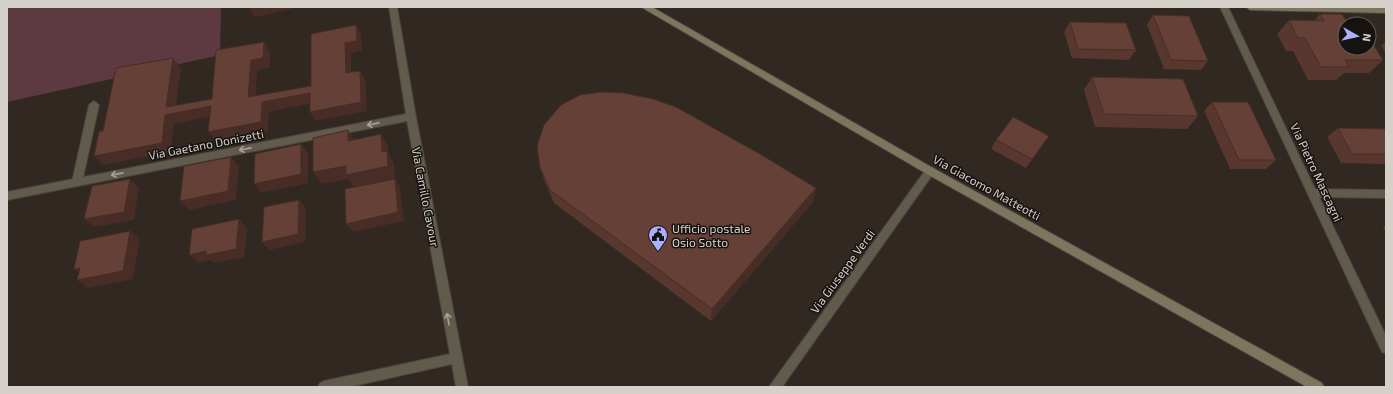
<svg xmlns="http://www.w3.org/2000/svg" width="1393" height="394" viewBox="0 0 1393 394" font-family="'Exo 2',sans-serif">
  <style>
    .green { fill: #5d3a41 }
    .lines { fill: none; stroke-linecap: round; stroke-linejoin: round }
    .lane-casing { stroke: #4b443c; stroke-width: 2 }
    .street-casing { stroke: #4b443c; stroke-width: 2 }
    .secondary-casing { stroke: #4b443c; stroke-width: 2 }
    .lane { fill: #605b4c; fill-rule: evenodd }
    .street { fill: #605b4c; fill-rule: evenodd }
    .secondary { fill: #7d765e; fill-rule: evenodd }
    .wall { fill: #57372e }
    .shaded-wall { fill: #472d26 }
    .building { fill: #654036; stroke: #472d26 }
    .oneway { stroke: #a7a198 }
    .labels { text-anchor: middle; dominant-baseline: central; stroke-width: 3; stroke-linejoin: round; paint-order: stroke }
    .street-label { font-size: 12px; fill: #d6d0cb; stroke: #16120f }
    .poi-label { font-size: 12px; fill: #d6d0cb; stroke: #16120f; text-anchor: start }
  </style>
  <rect width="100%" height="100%" fill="#312921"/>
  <path class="green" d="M7,7H221L220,55L7,102Z"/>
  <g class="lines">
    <defs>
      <path id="lane" d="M94,101L99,105L82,182L80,185H74L72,182L89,105Z"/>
      <path id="street" d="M389,7H397L416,117L468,387H456L452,364L349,387H318L320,383L324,381L450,354L407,121L7,200V192L406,114Z
        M1220,7H1228L1315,189L1386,190V198L1319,197L1386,336V353L1382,352Z
        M930,167L933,168L935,171L933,174L782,387H769L927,168Z"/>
      <path id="secondary" d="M641,7H652L933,168L1322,383L1324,387H1307L927,174Z
        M1246,7H1386V13L1250,10Z"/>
    </defs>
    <use href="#lane" class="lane-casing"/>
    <use href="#street" class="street-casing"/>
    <use href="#secondary" class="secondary-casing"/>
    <use href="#lane" class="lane"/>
    <use href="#street" class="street"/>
    <use href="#secondary" class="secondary"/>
  </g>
  <path class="wall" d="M1320,14L1345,48L1383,60L1369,73H1344L1336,80H1308L1293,51H1286L1277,34L1289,20L1314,21Z
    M1153,15L1208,61L1201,70L1164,69L1147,25Z
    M1070,22L1136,50L1129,60L1072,58L1064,32Z
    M1386,41V53L1381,46Z
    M1092,77L1198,116L1187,129L1095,127L1084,90Z
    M1212,102L1276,160L1266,169H1230L1204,111Z
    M1338,128L1386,129V164L1341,163L1327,137Z
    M996,140L1043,145L1026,168L991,149Z
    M540,168L816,188L813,202L711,321L554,203L545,182Z
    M1386,225V233L1383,227Z"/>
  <path class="shaded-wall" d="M248,7H299L255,17Z
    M356,25L361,35L362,50L351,53V83L346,73L345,43Z
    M264,42L270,52V68L257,70L255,106L248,97L251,60Z
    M173,58L181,68L175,113L211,106L218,115L174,124L170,152L104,165L94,156L166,107Z
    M360,71L365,80L367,111L316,121L310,112Z
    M310,93L316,102L269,112L268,131L216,141L208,132L262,102Z
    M348,130L356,143L348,141Z
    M381,134L388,147V153L394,164L395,179L400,187L404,221L353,232L346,224L354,187L348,179L322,184L313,172L346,166L382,152Z
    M1049,136L1043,145L1026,168L1032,159Z
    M301,144L308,153V183L261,193L254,184Z
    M231,157L239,166L236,200L189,210L180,201Z
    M130,179L139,188L134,220L95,227L84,219Z
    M816,188L813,202L711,321L712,309Z
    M299,200L306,208L305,242L269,250L262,242Z
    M239,219L247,228L244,257L215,263L211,260L198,263L189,255L206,251Z
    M130,231L140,239L133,279L88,288L77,280Z
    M80,268L85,277L74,269Z"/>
  <path class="building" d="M1320,14H1342L1348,24H1345V48H1369V39H1370L1383,60H1345L1349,67H1321L1305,38H1298L1289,20L1324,21Z
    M1153,15L1189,16L1208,61L1171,60Z
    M1070,22L1126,23L1136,50L1078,49Z
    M356,25L357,41L345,43L346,73L360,71L361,102L310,112V93L262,102L261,122L208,132L211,106L165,115L162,143L94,156L99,132L103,131L116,68L173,58L166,107L212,99L216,50L264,42L263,58L251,60L248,97L311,86V34Z
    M1092,77L1183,79L1198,116L1104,114Z
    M602,92L623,93L653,99L676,107L760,154L816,188L712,309L550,190L540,168L537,146L544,125L561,105L580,95Z
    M1212,102H1248L1276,160H1239Z
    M1013,117L1049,136L1032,159L996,140Z
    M1338,128L1386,129V154H1352Z
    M348,130V141L381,134L382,152L387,151L388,166L346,175V166L313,172V138Z
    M301,144V174L254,184L255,154Z
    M231,157L228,191L180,201L184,166Z
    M130,179L124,212L84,219L92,186Z
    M395,179L398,212L346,224L345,189Z
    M299,200L298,234L262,242L264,207Z
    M239,219L236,249L206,255V251L189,255L192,229Z
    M130,231L123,271L77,280L80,268L74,269L80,241Z"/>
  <defs><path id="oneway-shaft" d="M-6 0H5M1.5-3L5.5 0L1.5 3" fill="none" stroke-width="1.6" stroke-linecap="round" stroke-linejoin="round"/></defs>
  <g class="oneway">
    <use href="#oneway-shaft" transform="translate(373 124) rotate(169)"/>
    <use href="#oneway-shaft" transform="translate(245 149) rotate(169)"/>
    <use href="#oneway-shaft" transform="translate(117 174) rotate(169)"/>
    <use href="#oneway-shaft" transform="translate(448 319) rotate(-101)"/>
  </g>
  <defs>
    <symbol id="civic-pin" viewBox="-11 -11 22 30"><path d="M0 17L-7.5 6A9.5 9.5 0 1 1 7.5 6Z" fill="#aab0fb" stroke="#16120f"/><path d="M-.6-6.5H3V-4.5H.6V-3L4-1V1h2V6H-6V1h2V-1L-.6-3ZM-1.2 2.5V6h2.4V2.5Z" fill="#111"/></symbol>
  </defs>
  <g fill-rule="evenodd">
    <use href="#civic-pin" x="647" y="224" width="22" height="30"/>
  </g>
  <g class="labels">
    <g class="street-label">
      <text transform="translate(206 144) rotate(-11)">Via Gaetano Donizetti</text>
      <text transform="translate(1317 172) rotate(65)">Via Pietro Mascagni</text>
      <text transform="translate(987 187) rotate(29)">Via Giacomo Matteotti</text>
      <text transform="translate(426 197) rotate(79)">Via Camillo Cavour</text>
      <text transform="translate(842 271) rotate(-54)">Via Giuseppe Verdi</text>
    </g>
    <g class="poi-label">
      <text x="672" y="228">Ufficio postale<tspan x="672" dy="14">Osio Sotto</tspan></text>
    </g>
  </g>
  <rect width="1393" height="394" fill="none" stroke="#d6d0cb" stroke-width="16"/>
  <g transform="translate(1357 36) rotate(98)"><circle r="19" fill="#16120f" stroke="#635e5a"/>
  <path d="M0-3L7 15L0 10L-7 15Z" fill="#aab0fb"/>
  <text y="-6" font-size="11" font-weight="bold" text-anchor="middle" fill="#d6d0cb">N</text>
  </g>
</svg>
